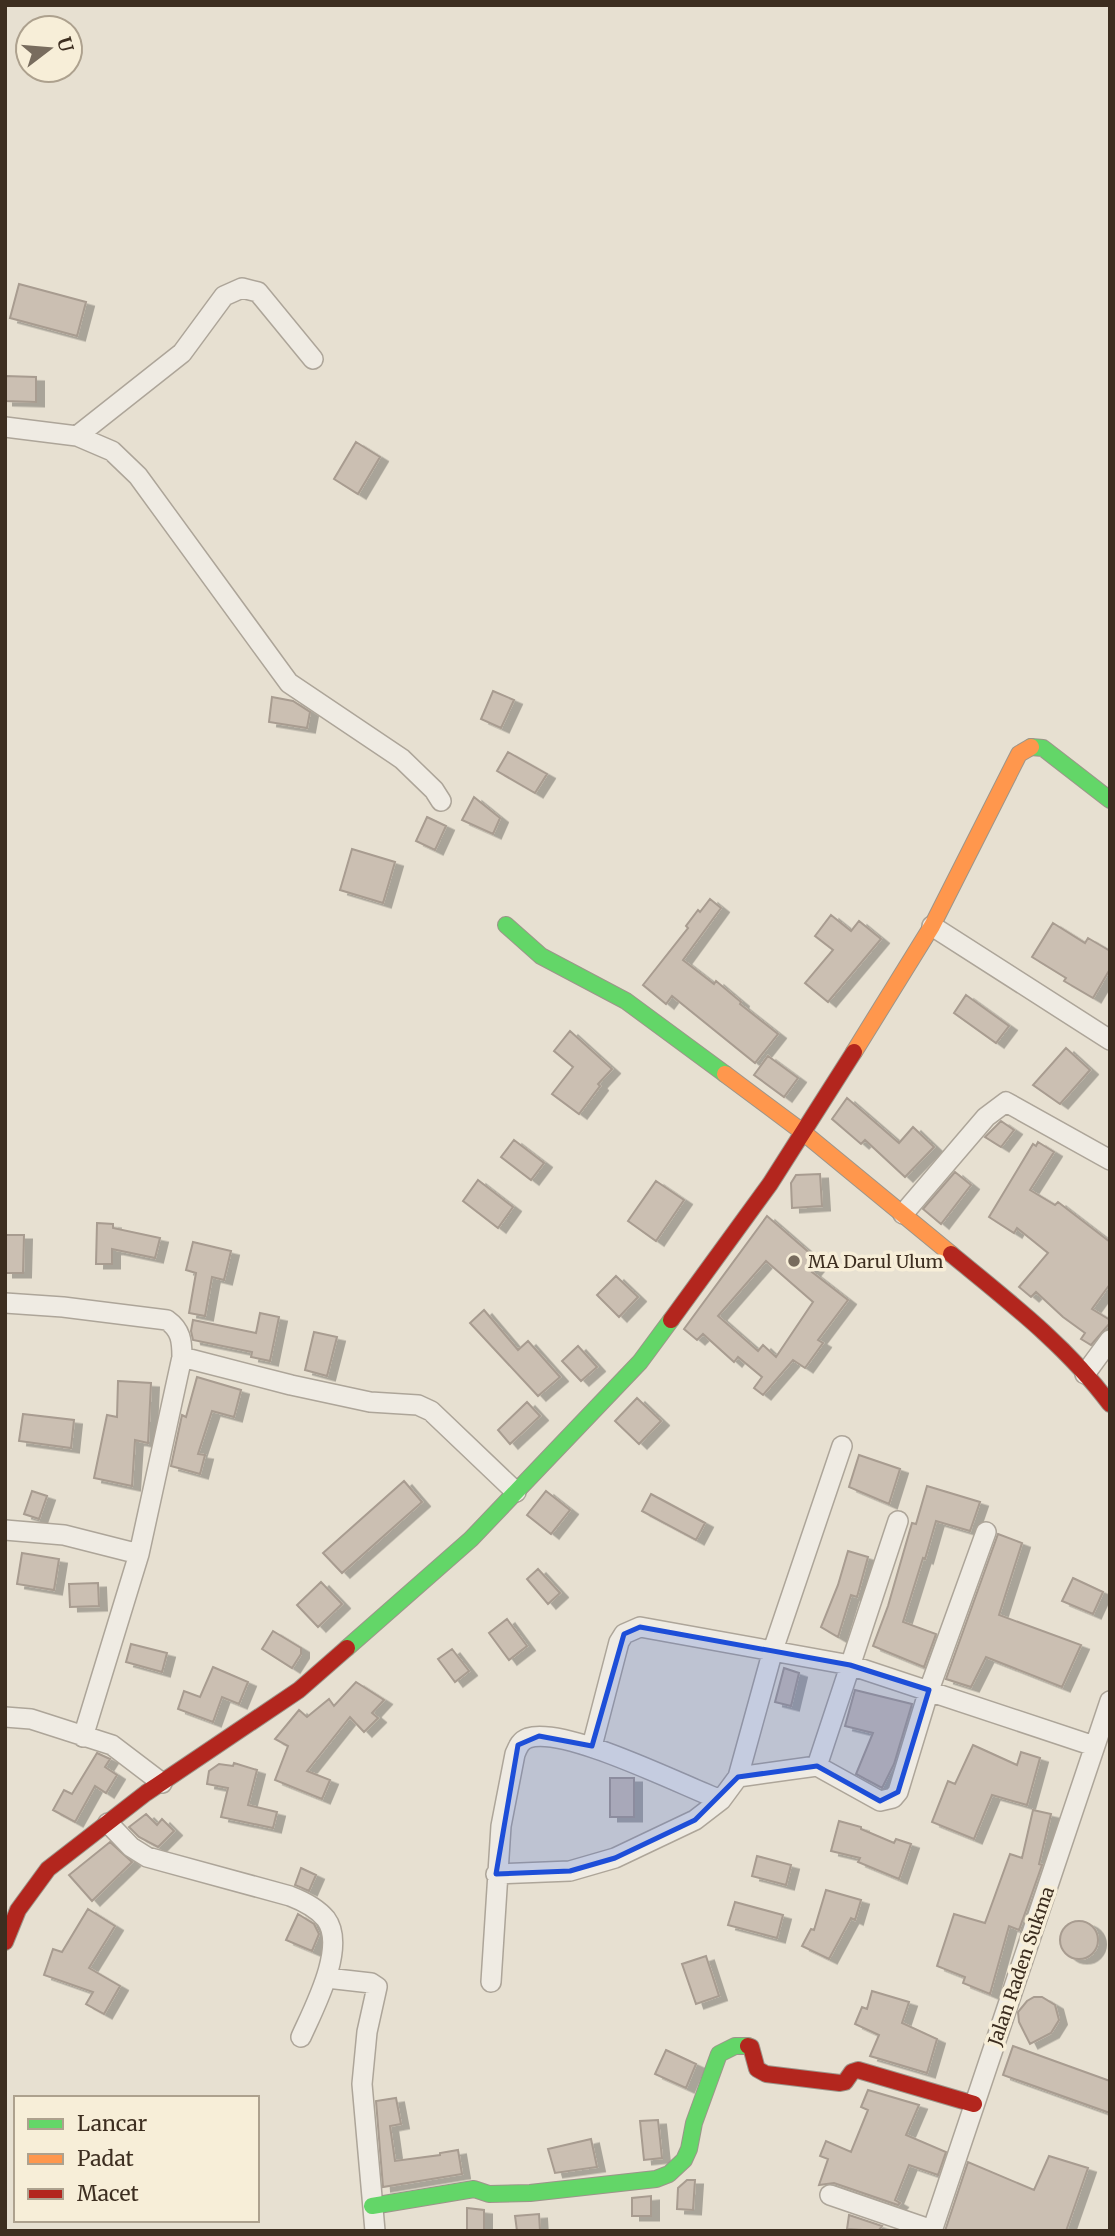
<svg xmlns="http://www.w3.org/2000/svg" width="1115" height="2236" viewBox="0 0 1115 2236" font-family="Merriweather,serif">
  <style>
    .building { fill: #cbbfb2; stroke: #a89c90; stroke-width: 2; fill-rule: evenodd; filter: url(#shadow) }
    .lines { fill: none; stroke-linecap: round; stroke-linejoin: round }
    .street-casing { stroke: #ada599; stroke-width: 22 }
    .fast-casing { stroke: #9c958a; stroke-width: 18 }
    .slow-casing { stroke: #9c958a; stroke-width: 18 }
    .jam-casing { stroke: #9c958a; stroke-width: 18 }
    .street { stroke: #efebe3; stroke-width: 19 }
    .fast { stroke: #63d668; stroke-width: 16 }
    .slow { stroke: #ff974d; stroke-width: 16 }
    .jam { stroke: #b3261e; stroke-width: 16 }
    .marked { fill: #1d4ed8; fill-opacity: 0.2; stroke: #1d4ed8; stroke-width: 5; stroke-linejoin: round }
    .poi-dot { fill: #786c5e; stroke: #f7eed8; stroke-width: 2.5 }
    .labels { text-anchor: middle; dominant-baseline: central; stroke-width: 7; stroke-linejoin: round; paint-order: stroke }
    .poi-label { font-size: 18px; fill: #3d2e20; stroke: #f7eed8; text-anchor: start }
    .street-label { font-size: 18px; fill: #3d2e20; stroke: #f7eed8 }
  </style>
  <defs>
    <filter id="shadow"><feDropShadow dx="8" dy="4.5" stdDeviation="0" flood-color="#0004"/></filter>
  </defs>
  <rect width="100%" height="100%" fill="#e7e0d1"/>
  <path class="building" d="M19,284L86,302L77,336L10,318Z
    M5,376L36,377V402L5,401Z
    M356,442L380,457L358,494L334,479Z
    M493,691L514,700L501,728L481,719Z
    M272,697L293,701L310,712L307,728L269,722Z
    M508,752L547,774L535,793L497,771Z
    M474,797L500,818L493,834L462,820Z
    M427,817L446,826L435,850L416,841Z
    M352,849L395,862L383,903L340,890Z
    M710,899L721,908L683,960L714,984L716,981L741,1002L740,1004L778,1034L755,1063L672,996L666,1004L643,985L688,928L686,926L698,910L700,912Z
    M831,915L851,931L859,921L881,939L828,1002L805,983L833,950L815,936Z
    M1053,923L1085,943L1088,938L1110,951V969L1093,998L1064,981L1066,978L1032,957Z
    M966,995L1009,1026L996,1043L954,1013Z
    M570,1031L612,1069L598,1084L600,1086L579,1114L552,1094L573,1067L554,1051Z
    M1066,1048L1090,1070L1060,1104L1033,1085Z
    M768,1056L798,1078L784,1097L754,1075Z
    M847,1098L899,1143L913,1127L934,1147L905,1177L865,1140L861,1144L832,1119Z
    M1001,1121L1014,1130L1001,1147L985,1137Z
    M514,1140L544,1163L531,1180L501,1157Z
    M1038,1142L1054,1152L1030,1190L1055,1205L1058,1202L1110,1242V1284L1092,1309L1110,1320V1323L1091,1345L1081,1339L1085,1333L1063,1317L1036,1292L1031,1297L1019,1287L1048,1253L1017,1228L1014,1233L989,1217L1033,1144L1036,1146Z
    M955,1172L971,1185L941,1224L923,1209Z
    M820,1174L822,1206L792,1208L791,1183L796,1175Z
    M478,1180L513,1207L498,1228L463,1201Z
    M656,1181L684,1200L656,1241L628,1221Z
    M767,1216L820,1262L812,1272L848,1300L818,1340L823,1343L805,1368L793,1360L763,1395L754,1388L762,1377L738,1357L734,1362L703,1334L697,1340L684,1329ZM766,1261L813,1302L776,1357L763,1345L758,1351L718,1316Z
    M97,1223L113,1224V1228L160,1238L155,1258L112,1249V1264H96Z
    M5,1235H24L23,1273H5Z
    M193,1242L231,1251L224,1280L212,1277L205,1316L189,1313L196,1273L186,1270Z
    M616,1276L638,1297L619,1317L597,1295Z
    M484,1310L518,1350L528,1341L560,1377L538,1396L470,1323Z
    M260,1313L279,1317L270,1361L251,1357L252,1352L193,1340L191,1331L193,1320L256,1333Z
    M314,1332L337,1337L327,1376L305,1370Z
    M578,1346L597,1367L581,1381L562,1361Z
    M197,1377L241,1390L234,1417L212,1411L198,1454L205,1455L200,1474L171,1466L182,1415L186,1417Z
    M118,1381L151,1383L148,1443L135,1440L132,1486L94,1478L107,1415L117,1417Z
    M637,1398L661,1421L639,1444L615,1421Z
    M527,1402L540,1416L510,1444L498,1430Z
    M23,1414L74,1420L71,1448L19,1441Z
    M859,1455L900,1469L889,1504L849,1487Z
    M404,1481L422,1502L342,1573L323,1553Z
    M927,1486L980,1502L970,1531L936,1521L925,1559L923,1558L903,1622L936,1634L924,1667L873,1646L888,1606L912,1523L916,1524Z
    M32,1491L47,1496L39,1519L24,1514Z
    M546,1491L570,1510L551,1534L527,1515Z
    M651,1494L705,1523L696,1540L642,1511Z
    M998,1534L1022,1543L999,1615L1081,1645L1062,1687L986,1657L971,1687L946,1679Z
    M848,1551L868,1557L857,1597L851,1595L838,1637L821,1627L838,1585Z
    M22,1553L59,1559L54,1590L17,1584Z
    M538,1569L560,1593L548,1604L527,1579Z
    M1073,1578L1103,1592L1093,1614L1062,1601Z
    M321,1582L342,1604L318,1627L297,1605Z
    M98,1583L99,1606L70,1607L69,1584Z
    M507,1619L527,1646L509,1660L489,1633Z
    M273,1631L301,1648V1654L292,1668L262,1649Z
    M131,1644L167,1653L162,1672L126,1662Z
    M452,1649L469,1671L455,1682L438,1659Z
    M213,1667L248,1682L239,1704L222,1697L213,1722L178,1709L184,1691L200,1697Z
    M784,1668L799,1673L791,1706L775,1702Z
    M356,1682L384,1700L372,1713L378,1718L364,1732L350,1717L307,1771L330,1780L322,1799L275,1780L288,1746L275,1739L299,1710L307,1717L329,1699L334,1706Z
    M855,1690L912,1704L894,1764L882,1788L856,1774L873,1733L845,1726Z
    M973,1745L1017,1765L1021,1752L1040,1758L1027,1805L992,1795L974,1839L932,1822L948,1781L955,1784Z
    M97,1753L110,1759L105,1767L117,1775L106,1793L95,1786L75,1822L53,1810L64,1790L72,1794Z
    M234,1763L257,1770L248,1805L277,1812L273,1828L221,1817L228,1788L207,1784L209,1771L219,1764L233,1766Z
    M610,1778H634V1817H610Z
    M1033,1810L1051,1814L1039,1864L1042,1865L1019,1930L1009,1926L990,1994L963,1983L965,1977L937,1966L954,1914L985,1923L1010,1854L1022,1858Z
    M146,1814L157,1825L162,1819L174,1831L158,1847L139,1837L129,1827Z
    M839,1821L861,1827V1829L894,1843L896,1839L911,1844L899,1879L858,1862L860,1858L831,1851Z
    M110,1842L132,1862L92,1901L69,1875Z
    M757,1856L791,1865L786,1885L752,1876Z
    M301,1868L316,1875L309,1891L295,1885Z
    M826,1890L861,1900L855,1920L851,1918L829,1959L802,1946L811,1929L814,1930Z
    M735,1902L783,1915L777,1938L728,1925Z
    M88,1909L115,1926L89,1968L120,1986L104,2014L86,2004L93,1992L44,1975L53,1949L62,1952Z
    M298,1914L314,1924L319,1934L312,1951L286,1940Z
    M1060 1940a19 19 0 1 1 38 0a19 19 0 1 1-38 0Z
    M706,1956L719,1996L696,2004L682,1964Z
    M872,1991L909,2002L902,2023L937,2039L927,2073L870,2056L879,2035L855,2024L862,2007L867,2009Z
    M1034,1997H1042L1055,2005L1059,2020L1051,2033L1030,2044L1019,2022L1018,2012L1027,2001Z
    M1013,2046L1110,2081V2113L1003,2075Z
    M666,2050L696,2064L686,2088L655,2074Z
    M868,2090L919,2105L906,2135L946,2152L938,2175L909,2165L895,2200L900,2203L898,2205L834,2183L819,2185L828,2159L820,2156L826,2141L851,2152L868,2110L861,2107Z
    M396,2098L401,2124L390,2126L395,2161L440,2155V2153L458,2150L462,2174L383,2187L376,2101Z
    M658,2120L662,2158L644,2160L640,2121Z
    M591,2139L597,2167L555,2173L548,2149Z
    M1049,2156L1088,2168L1066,2231H945L968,2162L1034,2190Z
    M687,2180H695L693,2210L677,2209L678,2188Z
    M651,2196V2216H632V2198Z
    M467,2208L484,2210V2231H467Z
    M539,2214L540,2231H517L515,2216Z
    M849,2215L882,2226L878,2231L847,2229Z"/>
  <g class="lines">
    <defs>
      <path id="street" d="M5,427L77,436L112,451L138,476L289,683L402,759L434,790L441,801
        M77,436L182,353L224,296L242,288L258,292L313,359
        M932,926L1110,1040
        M903,1214L986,1117L1006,1102L1110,1160
        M5,1303L63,1307L167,1320C181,1330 182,1341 182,1357L139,1554L83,1737
        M182,1357L291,1385L370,1402L418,1405L431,1411L516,1492
        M1085,1374L1110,1340
        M5,1530L64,1535L139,1554
        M5,1717L31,1719L112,1745L162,1783
        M592,1746L619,1642L624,1634L640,1627L850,1665L1094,1746
        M817,1766L898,1521
        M738,1777L817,1766L880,1801L893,1798L898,1792L929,1690L986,1532
        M108,1823L131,1847L147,1857L290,1896C303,1901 317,1908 326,1919C347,1947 313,2010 301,2037
        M496,1874L570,1871L615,1858L695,1820L721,1800L738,1777L773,1650L842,1446
        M327,1978L371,1983L377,1987L367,2032L362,2084L375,2231
        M491,1982L501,1826L515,1754C518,1747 520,1741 528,1738C565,1726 681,1785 721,1800
        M830,2195L932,2230
        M932,2231L1110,1701"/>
      <path id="fast" d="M1031,747L1043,748L1110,800
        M506,925L541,956L626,1001L725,1074
        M347,1648L471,1539L640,1362L671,1320
        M372,2206L474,2189L489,2194L530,2193L656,2179L669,2174L684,2160L689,2149L694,2123L719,2054L735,2046H748"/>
      <path id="slow" d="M854,1052L932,926L1019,754L1031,747
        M725,1074L804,1133L951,1254"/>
      <path id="jam" d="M951,1254C1007,1300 1067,1346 1110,1404
        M671,1320L770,1184L854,1052
        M5,1942L18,1910L48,1869L146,1793L299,1690L347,1648
        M748,2046L751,2047L757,2069L766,2074L840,2083L845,2082L852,2072L858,2070L974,2104"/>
    </defs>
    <use href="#street" class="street-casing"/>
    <use href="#fast" class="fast-casing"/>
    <use href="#slow" class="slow-casing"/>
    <use href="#jam" class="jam-casing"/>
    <use href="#street" class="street"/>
    <use href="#fast" class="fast"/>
    <use href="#slow" class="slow"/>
    <use href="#jam" class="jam"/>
  </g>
  <path class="marked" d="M640,1627L850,1665L929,1690L898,1792L880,1801L817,1766L738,1777L695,1820L615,1858L570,1871L496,1874L518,1745L539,1736L592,1746L624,1634Z"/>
  <circle class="poi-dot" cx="794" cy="1261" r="7"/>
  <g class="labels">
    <g class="poi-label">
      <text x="808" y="1261">MA Darul Ulum</text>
    </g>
    <g class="street-label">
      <text transform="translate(1021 1966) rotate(-71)">Jalan Raden Sukma</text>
    </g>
  </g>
  <rect width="1115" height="2236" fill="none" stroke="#3d2e20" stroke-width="14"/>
  <rect x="14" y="2096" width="245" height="126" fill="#f7eed8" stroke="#ada18e" stroke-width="2"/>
  <rect x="28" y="2119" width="35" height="10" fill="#63d668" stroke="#ada18e" stroke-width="2"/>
  <text x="77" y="2131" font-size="21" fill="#3d2e20">Lancar</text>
  <rect x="28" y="2154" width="35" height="10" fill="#ff974d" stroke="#ada18e" stroke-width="2"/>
  <text x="77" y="2166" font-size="21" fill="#3d2e20">Padat</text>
  <rect x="28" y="2189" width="35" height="10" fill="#b3261e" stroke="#ada18e" stroke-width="2"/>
  <text x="77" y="2201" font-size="21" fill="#3d2e20">Macet</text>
  <g transform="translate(49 49) rotate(74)"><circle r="33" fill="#f7eed8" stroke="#ada18e" stroke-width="2"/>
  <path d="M0-5L12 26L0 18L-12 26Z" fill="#786c5e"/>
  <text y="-10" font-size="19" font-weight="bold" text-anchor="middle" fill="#3d2e20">U</text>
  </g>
</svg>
